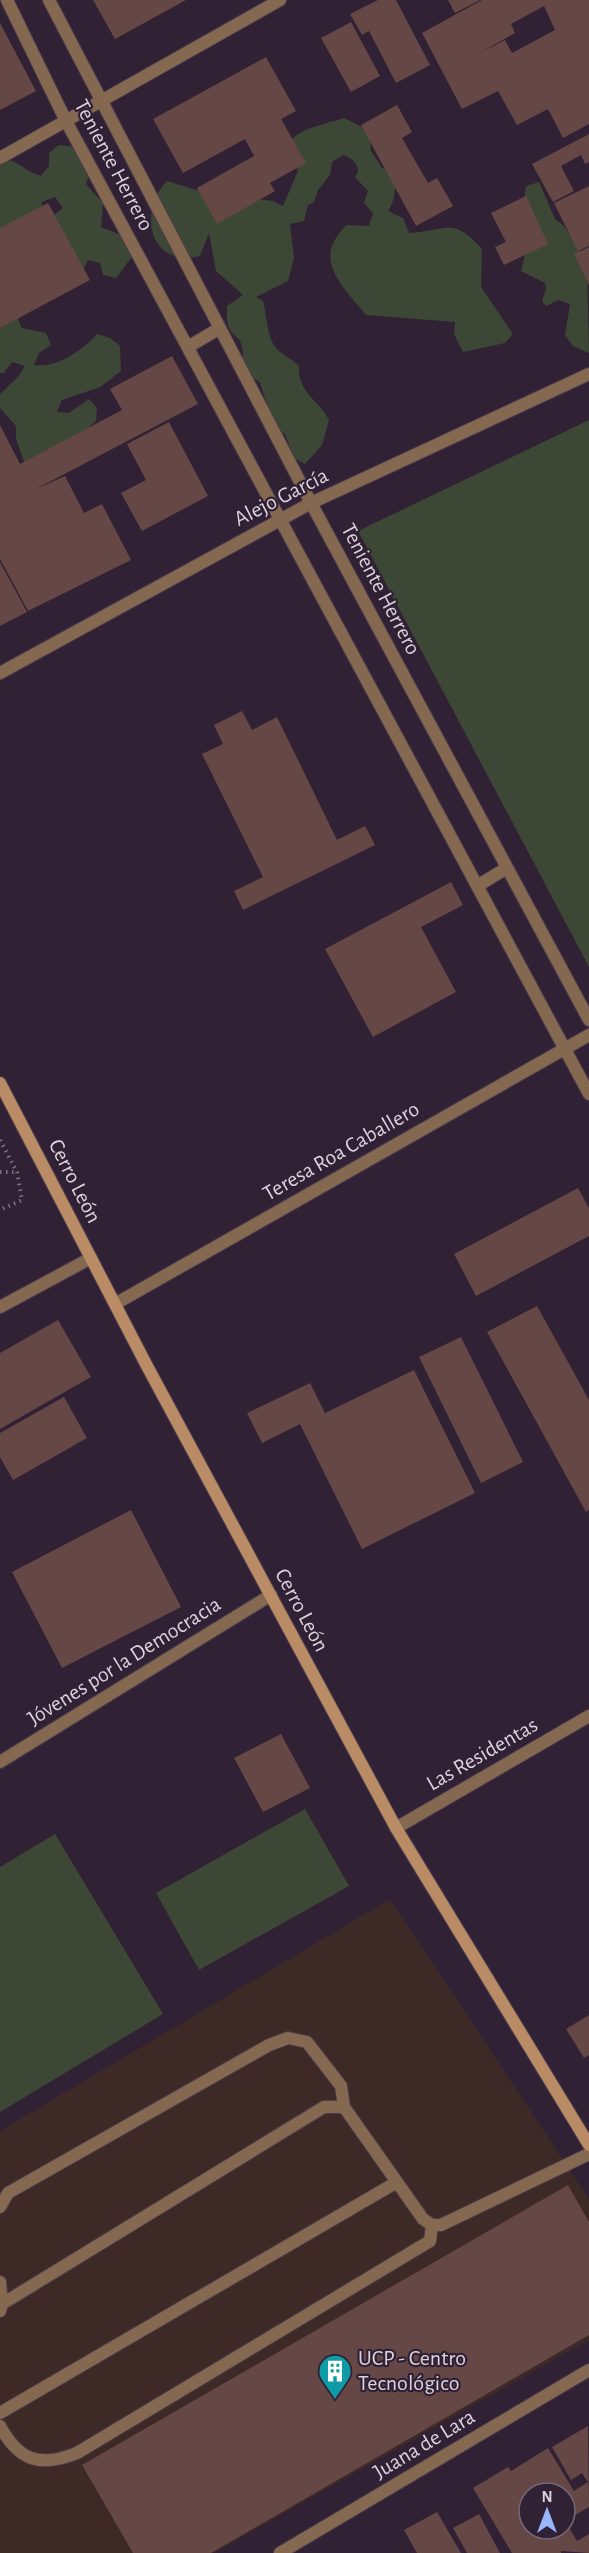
<svg xmlns="http://www.w3.org/2000/svg" width="589" height="2553" viewBox="0 0 589 2553" font-family="'Alegreya Sans',sans-serif">
  <style>
    .education { fill: #3d2926 }
    .green { fill: #3c4835 }
    .building { fill: #654845; fill-rule: evenodd }
    .lines { fill: none; stroke-linecap: round; stroke-linejoin: round }
    .lane-casing { stroke: #4c3d4f; stroke-width: 14 }
    .street-casing { stroke: #4c3d4f; stroke-width: 14 }
    .secondary-casing { stroke: #4c3d4f; stroke-width: 14 }
    .path { stroke: #7e7181; stroke-width: 4; stroke-dasharray: 1.5 4.5; stroke-linecap: butt }
    .lane { stroke: #856850; stroke-width: 12 }
    .street { stroke: #856850; stroke-width: 12 }
    .secondary { stroke: #ba8c65; stroke-width: 12 }
    .labels { text-anchor: middle; dominant-baseline: central; stroke-width: 4.5; stroke-linejoin: round; paint-order: stroke }
    .street-label { font-size: 22px; fill: #dcd2de; stroke: #312134 }
    .poi-label { font-size: 22px; fill: #dcd2de; stroke: #312134; text-anchor: start }
  </style>
  <rect width="100%" height="100%" fill="#312134"/>
  <path class="education" d="M390,1899L589,2199V2340L214,2553H0V2131Z"/>
  <path class="green" d="M344,118L362,127L370,138L371,151L382,168L389,169C398,179 396,200 388,211L403,218L409,233C449,231 452,216 482,249L481,287L513,334L505,343L463,352L454,334L455,322L366,315C343,286 310,259 347,225L369,226L373,213L364,203L368,191L355,177L358,172C358,163 351,157 343,155L332,162L330,175L318,190L314,202L308,205L304,221L290,224L294,258L288,281L256,297L263,301C267,316 267,337 276,348C281,354 292,359 299,366C297,392 319,400 329,420L322,445L305,464L294,458L285,434L274,429L260,382C235,370 248,360 240,341C238,337 232,334 230,330C226,323 227,314 227,306L243,295L216,271L209,233L200,256C150,269 137,212 167,181L203,192L273,201L283,206L298,171C295,164 290,156 289,149C286,130 331,123 344,118Z
    M59,145L84,148L90,172L86,184L103,203L101,227L124,236L133,246L131,258L116,278L103,275L100,263L88,260L82,272L43,223L63,208L55,197L42,202L41,214L0,230V165L9,160C22,164 28,173 41,176L49,166V153Z
    M539,182L555,219L565,227L587,262L589,353L573,346L565,335L570,304L558,300L546,306L542,301L546,289L545,283L521,271L527,247L525,192L526,186Z
    M17,317L22,328L46,333L51,345L39,353L34,365C57,368 82,351 97,334L110,338L120,346L121,371L100,387L62,400L57,412L69,413L89,399L97,408L96,421L86,430L24,462L16,439V426L0,408V394L18,377L25,366L12,362L4,373H0V322Z
    M589,420V967L358,531Z
    M305,1809L349,1886L199,1970L156,1893Z
    M55,1834L163,2014L0,2112V1867Z"/>
  <path class="building" d="M93,0H186L115,39Z
    M378,0H396L430,65L396,83L369,31L362,35L350,14Z
    M448,0H480L455,13Z
    M482,0H589V124L563,138L548,109L517,125L498,91L462,109L422,33ZM544,6L555,30L512,53L505,40L478,54L515,33L511,24Z
    M351,22L380,76L351,92L321,38Z
    M0,23L36,91L0,110Z
    M266,57L296,111L281,119L306,163L270,183L275,191L217,224L197,188L254,156L245,139L183,173L153,119Z
    M397,105L412,132L402,138L428,183L437,178L453,206L416,226L361,125Z
    M589,134V162L585,164L581,155L561,166L574,191L553,202L532,164Z
    M589,186V246L578,251L554,203Z
    M526,196L548,244L504,265L495,247L506,242L491,213Z
    M48,203L90,280L0,328V228Z
    M589,247V285L574,254Z
    M172,356L198,404L34,490L65,476L84,513L102,504L131,560L28,611L0,559V425L20,464L122,410L110,389Z
    M169,422L208,496L142,531L121,493L146,480L127,444Z
    M0,562L27,612L0,626Z
    M242,711L252,730L277,717L337,840L365,826L375,845L243,910L234,891L263,877L202,754L223,744L214,725Z
    M451,882L463,905L421,927L456,992L373,1037L325,949Z
    M578,1188L589,1208V1236L476,1296L454,1254Z
    M537,1306L589,1400V1510L586,1512L487,1332Z
    M58,1320L91,1377L0,1429V1353Z
    M461,1337L523,1462L481,1483L419,1357Z
    M414,1370L475,1493L362,1549L300,1424L262,1443L247,1413L310,1383L325,1413Z
    M64,1397L87,1438L13,1480L0,1457V1433Z
    M131,1510L181,1607L62,1668L12,1572Z
    M281,1734L310,1788L263,1812L234,1758Z
    M589,2015V2055L584,2058L566,2029Z
    M568,2185L589,2222V2335L211,2553H133L82,2465Z
    M588,2426L589,2507L565,2521V2493H529V2529H565V2521L577,2541L589,2534V2553L561,2551V2553H512L473,2488L508,2467L511,2471L548,2448L574,2491L588,2482L582,2473L571,2480L552,2447Z
    M437,2512L461,2553H417L404,2530Z
    M479,2514L500,2553H467L453,2528Z"/>
  <g class="lines">
    <defs>
      <path id="lane" d="M0,2207L8,2193L269,2045L288,2038L307,2042L341,2086L344,2107
        M0,2282L2,2304
        M0,2311L2,2304L324,2107H344L423,2219L432,2225H441L589,2154
        M0,2413L397,2182
        M0,2426C19,2461 40,2468 77,2453L430,2241L432,2225"/>
      <path id="street" d="M7,0L66,121L589,1094
        M49,0L311,503L589,1020
        M0,158L280,0
        M188,347L220,328
        M0,673L311,503L589,374
        M477,886L507,868
        M115,1304L589,1035
        M0,1307L91,1258
        M0,1762L271,1595
        M396,1828L589,1716
        M280,2553L589,2370"/>
      <path id="secondary" d="M0,1083L147,1366L396,1828L589,2145"/>
    </defs>
    <use href="#lane" class="lane-casing"/>
    <use href="#street" class="street-casing"/>
    <use href="#secondary" class="secondary-casing"/>
    <path class="path" d="M0,1140L17,1172L22,1200L0,1210
      M0,1172H17"/>
    <use href="#lane" class="lane"/>
    <use href="#street" class="street"/>
    <use href="#secondary" class="secondary"/>
  </g>
  <defs>
    <symbol id="building-pin" viewBox="-11 -11 22 30"><path d="M0 17L-7.5 6A9.5 9.5 0 1 1 7.5 6Z" fill="#0f9aa8" stroke="#312134"/><path d="M-4-6H4V6H1V3H-1V6H-4ZM-2.5-4.3h1.7v1.8h-1.7ZM.8-4.3h1.7v1.8H.8ZM-2.5-1h1.7V.8h-1.7ZM.8-1h1.7V.8H.8Z" fill="#fff"/></symbol>
  </defs>
  <g fill-rule="evenodd">
    <use href="#building-pin" x="316" y="2352" width="38" height="52"/>
  </g>
  <g class="labels">
    <g class="street-label">
      <text transform="translate(114 165) rotate(62)">Teniente Herrero</text>
      <text transform="translate(281 497) rotate(-27)">Alejo García</text>
      <text transform="translate(381 589) rotate(62)">Teniente Herrero</text>
      <text transform="translate(341 1151) rotate(-30)">Teresa Roa Caballero</text>
      <text transform="translate(75 1181) rotate(63)">Cerro León</text>
      <text transform="translate(302 1610) rotate(62)">Cerro León</text>
      <text transform="translate(124 1661) rotate(-32)">Jóvenes por la Democracia</text>
      <text transform="translate(482 1754) rotate(-30)">Las Residentas</text>
      <text transform="translate(424 2444) rotate(-31)">Juana de Lara</text>
    </g>
    <g class="poi-label">
      <text x="358" y="2358">UCP - Centro<tspan x="358" dy="25">Tecnológico</tspan></text>
    </g>
  </g>
  <g transform="translate(547 2511)"><circle r="28" fill="#312134" stroke="#756878" stroke-width="1.5"/>
  <path d="M0-4.5L10 22L0 15L-10 22Z" fill="#98b5fd"/>
  <text y="-9" font-size="16" font-weight="bold" text-anchor="middle" fill="#dcd2de">N</text>
  </g>
</svg>
